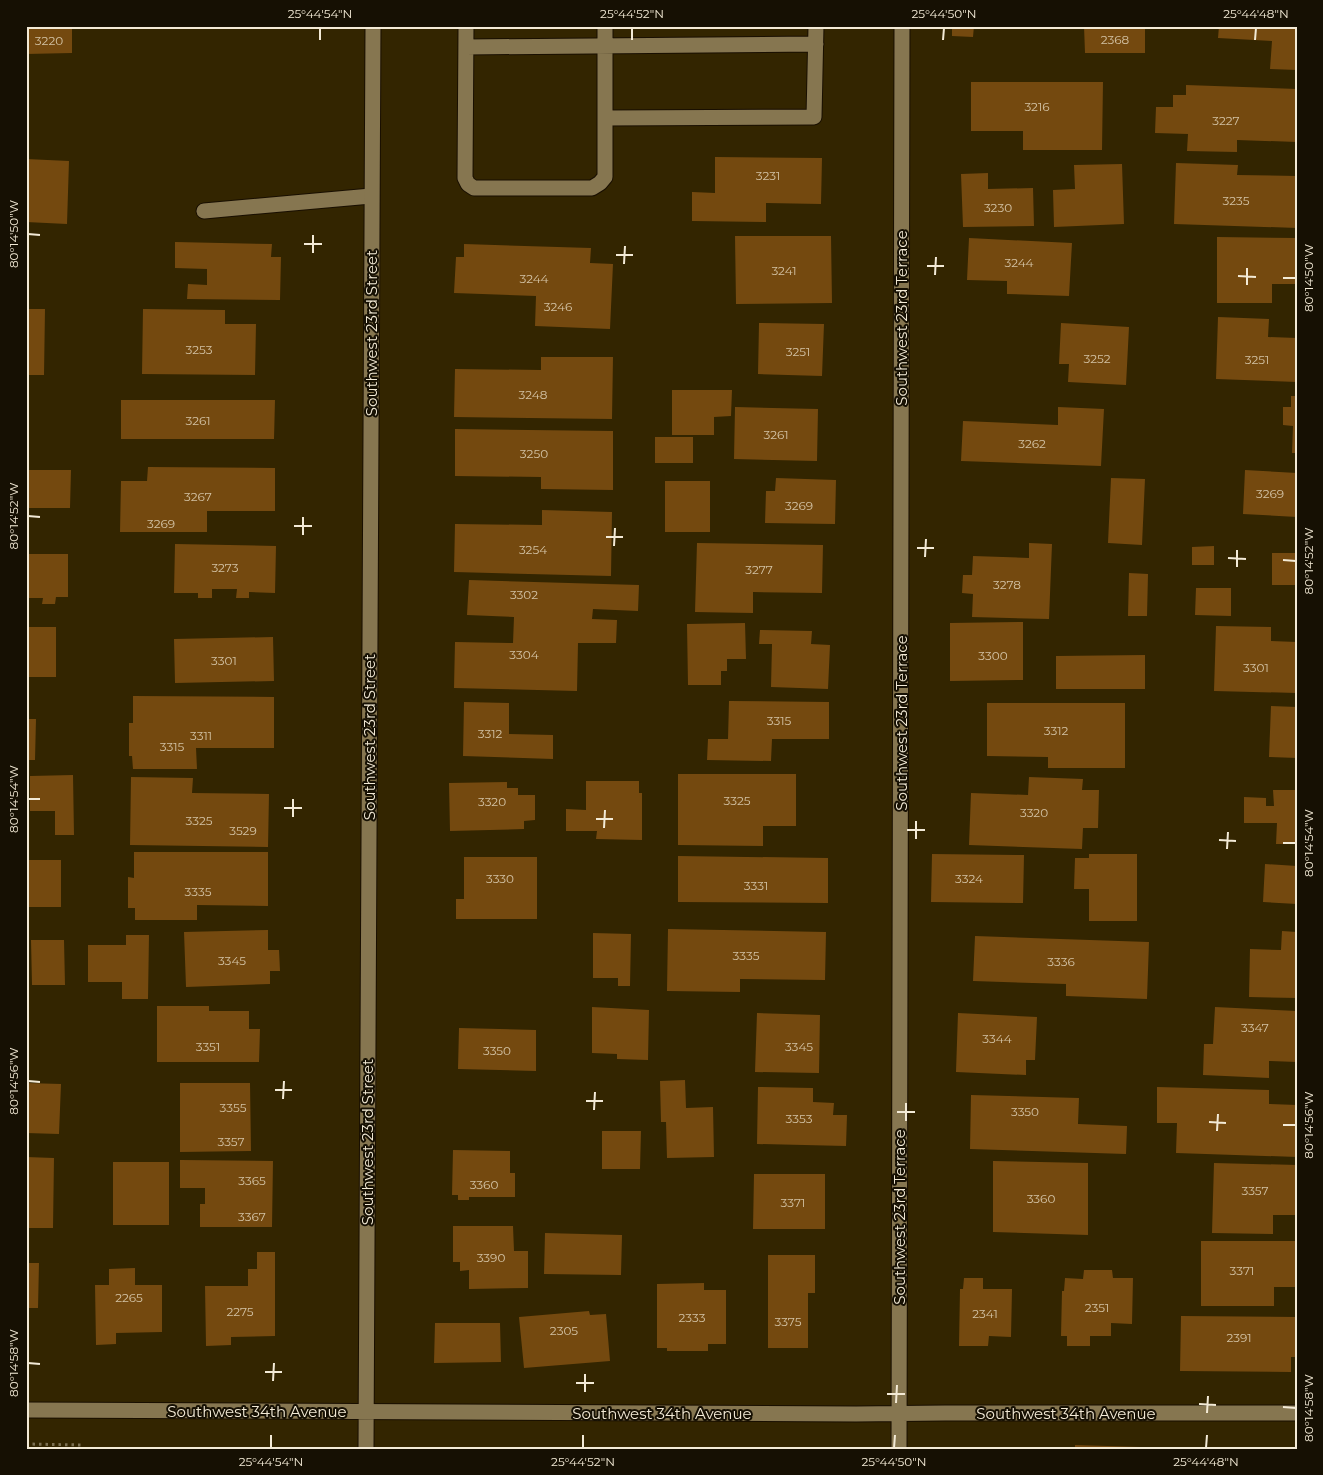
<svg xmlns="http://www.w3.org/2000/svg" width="1323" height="1475" viewBox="0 0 1323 1475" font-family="Montserrat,sans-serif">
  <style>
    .building { fill: #74490f }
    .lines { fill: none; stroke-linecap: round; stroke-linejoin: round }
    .lane-casing { stroke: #190f00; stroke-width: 17 }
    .street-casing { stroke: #190f00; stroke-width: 17 }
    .path { stroke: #7c7052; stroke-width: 3; stroke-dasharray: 2.5 4; stroke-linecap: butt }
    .lane { stroke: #867650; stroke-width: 15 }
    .street { stroke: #867650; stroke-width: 15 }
    .ticks { fill: none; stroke: #f3ead6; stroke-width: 2 }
    .labels { text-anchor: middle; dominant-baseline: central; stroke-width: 4; stroke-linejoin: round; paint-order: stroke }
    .number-label { font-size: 12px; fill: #d3c2a4 }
    .street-label { font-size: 15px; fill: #f3ead6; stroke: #161003 }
    .neatline { fill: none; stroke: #f3ead6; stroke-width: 2 }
    .ticks-label { font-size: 12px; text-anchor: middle; fill: #f3ead6 }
  </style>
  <rect width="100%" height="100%" fill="#332500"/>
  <path class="building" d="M26,26H72V53L26,54Z
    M952,26H974L973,37L952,36Z
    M1084,26H1145V53H1085Z
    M1219,26H1297V70L1270,69L1272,41L1218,38Z
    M971,82H1103L1102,150H1023V131H971Z
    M1186,85L1297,89V142L1237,140V152L1187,151L1188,134L1155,133L1156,107H1173V95H1186Z
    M715,157L822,158L821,204L766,203V222L692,221V192L715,193Z
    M26,159L69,161L67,224L26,222Z
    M1176,163L1238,165L1237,175L1297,176V228L1174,224Z
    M1122,164L1124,224L1054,227L1053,190L1075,189L1074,165Z
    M988,173V189L1033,188L1034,226L963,227L961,174Z
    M735,236H831L832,303L736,304Z
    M1217,237L1297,238V284H1272V303H1217Z
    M969,238L1072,243L1069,296L1007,294V281L967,280Z
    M175,242L272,244L271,257H281L280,300L187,299L188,284L207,285V269L175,268Z
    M464,244L591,248L590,263L613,264L610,329L535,326L536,296L454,293L456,257H464Z
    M26,309H45L44,375H26Z
    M143,309L225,310V324H256L255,375L142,374Z
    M1218,317L1269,319L1268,337L1297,338V382L1216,379Z
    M759,323L824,324L822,376L758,374Z
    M1061,323L1129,327L1126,385L1068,382L1069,364H1059Z
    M541,357H613L612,419L454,417L455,369L541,370Z
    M672,390H732L731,416L714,417V435H672Z
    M1291,396H1297V453H1292L1293,426L1283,425V407H1291Z
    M121,400H275L274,439H121Z
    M735,407L818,409L817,461L734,459Z
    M1058,407L1104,409L1101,466L961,461L963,421L1058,425Z
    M455,429L613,431V490L541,489V477L455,476Z
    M655,437H693V463H655Z
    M148,467L275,468V511H207V532H120L121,481H147Z
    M26,470H71L70,508H26Z
    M1245,470L1297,473V517L1243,514Z
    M776,478L836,480L835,524L765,523L766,491H775Z
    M1111,478L1145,479L1142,545L1108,543Z
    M665,481H710V532H665Z
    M542,510L612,512L611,576L454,572L455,524L542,525Z
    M697,543L823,545L822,593L753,592V613L695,612Z
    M1029,543L1052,544L1049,619L972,617L973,594L962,593L963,575H972L973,556L1029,558Z
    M175,544L276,546L275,593L249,592V598H236L237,589H212V598H198V593H174Z
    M1214,546V565H1192V547Z
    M1272,553H1297V585H1272Z
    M26,554H68V597H56L55,604H42L43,598H26Z
    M1129,573L1148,574L1147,616H1128Z
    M469,580L639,585L638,611L593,609L592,619L617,620L616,643H578L577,691L454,688L455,642L513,643L514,617L467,615Z
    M1196,588H1231V616L1195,615Z
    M1023,622V680L950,681V623Z
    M745,623L746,659H727V671H721V685H688L687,624Z
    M1216,626L1271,627V641L1297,642V693L1214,691Z
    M26,627H56V677H26Z
    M760,630L812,631L811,644L830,645L828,689L771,687L772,644H759Z
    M273,637L274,681L175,683L174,639Z
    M1145,655V689H1056V656Z
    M133,696L274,697V748H196L197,769H133L132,756H129V723H133Z
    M729,701L829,702V739H772L771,761L707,760L708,739H728Z
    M464,702L509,703V734L553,735V759L463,756Z
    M987,703H1125V768H1048V757L987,756Z
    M1271,706L1297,707V758L1269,757Z
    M26,719H36L35,760H26Z
    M678,774H796V826H763V846L678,845Z
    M73,775L74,835H55V811H30V776Z
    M131,777L193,778L192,793L269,794L268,847L130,845Z
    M1029,777L1083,779L1082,790H1099L1098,828H1083L1082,849L969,845L971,793L1028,795Z
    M586,781H639V793H642V840L596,839L597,831H566V809L586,810Z
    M507,782V788H518V795H535V820L524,821V829L450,831L449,783Z
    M1273,790H1297V844H1276L1277,823H1244V797L1266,798V806H1274Z
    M134,852H268V906L197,905V920H135V908H128V877L134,878Z
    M932,854L1024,855L1023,903L931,902Z
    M1089,854H1137V921H1089V889H1074L1075,858H1089Z
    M678,856L828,858V903L678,902Z
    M464,857H537V919H456V899H464Z
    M26,860H61V907H26Z
    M1265,864L1297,866V904L1263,902Z
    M668,929L826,932L825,980L740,979V992L667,991Z
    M268,930V950H279L280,971H270V984L186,987L184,932Z
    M1282,931L1297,932V998L1249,997L1250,949L1281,950Z
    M593,933L631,934L630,986H618V978H593Z
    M126,935H149L148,999H122V982H88V945H126Z
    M975,936L1149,942L1147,999L1066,996V984L973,981Z
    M31,940H64L65,985H32Z
    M157,1006H209V1011H249V1029H260L259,1062H157Z
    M592,1007L649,1010L648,1060L617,1059V1054L592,1053Z
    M1215,1007L1297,1011V1062L1269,1061V1078L1203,1075L1204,1044H1213Z
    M757,1013L820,1015L819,1073L755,1072Z
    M958,1013L1037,1017L1035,1060H1026V1075L956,1072Z
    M459,1028L536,1030V1071L458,1069Z
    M685,1080L686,1108L713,1107L714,1157L667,1158L666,1122H661L660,1081Z
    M26,1083L61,1084L59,1134L26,1133Z
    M180,1083H250L251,1151L180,1152Z
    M758,1087L813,1088V1102L834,1103L833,1115H847L846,1146L757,1144Z
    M1157,1087L1269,1090V1104L1297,1105V1157L1176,1153L1177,1123H1157Z
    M971,1095L1079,1098L1078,1124L1127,1126L1126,1154L970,1149Z
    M602,1131H641L640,1169H602Z
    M453,1150L510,1151V1173H515V1197H469V1200H458V1195H452Z
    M26,1157L54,1158L53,1228H26Z
    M180,1160L273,1161L272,1227H200V1204H205V1188H180Z
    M993,1161L1088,1163V1235L993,1232Z
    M113,1162H169V1225H113Z
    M1214,1163L1297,1165V1215H1273V1234L1212,1233Z
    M754,1174H825V1229H753Z
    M453,1226H513L514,1251H528V1288L469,1289V1270L460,1271V1262H453Z
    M545,1233L622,1235L621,1275L544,1274Z
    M1201,1241H1297V1287H1274V1306H1201Z
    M257,1252H275V1336L231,1337V1345L206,1346L205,1286H248V1269H257Z
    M768,1255H815V1293H808V1348H768Z
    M26,1263H39L38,1308H26Z
    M135,1268V1285H162V1332L116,1333V1344L96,1345L95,1285H109V1269Z
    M1084,1270H1112L1113,1278H1133L1132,1324L1111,1323V1336H1090V1346H1067V1336H1061L1062,1291H1064L1065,1278L1083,1279Z
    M964,1278H983V1289H1012L1011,1337L989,1336L988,1346H959L960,1289H963Z
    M704,1283V1290H726V1344H708V1351H667V1348H657V1284Z
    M589,1311L590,1315L606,1314L610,1361L524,1368L519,1317Z
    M1181,1316L1297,1317V1357H1291V1372L1180,1371Z
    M435,1323H500L501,1362L434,1363Z
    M1075,1445L1141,1447V1449H1075Z"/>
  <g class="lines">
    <defs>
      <path id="lane" d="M466,26L465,178L468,184L474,188H592L600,183L605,177V26
        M466,47L816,44
        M605,118L814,117L816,26
        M204,211L371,196"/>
      <path id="street" d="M26,1410L856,1414L945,1413H1297
        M366,1449L373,26
        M899,1449L902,26"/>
    </defs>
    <use href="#lane" class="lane-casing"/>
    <use href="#street" class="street-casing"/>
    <path class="path" d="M26,1444L82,1445"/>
    <use href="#lane" class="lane"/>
    <use href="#street" class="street"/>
  </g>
  <path class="ticks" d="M320,40V28M632,40V28M943,40L944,28M1255,40L1256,28M28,234L40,235M304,244H322M313,253V235M616,255H633M624,264L625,246M927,266H944M935,275L936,257M1238,276L1256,277M1283,278H1296M1247,285V268M28,516L40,517M294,526H312M303,535V517M606,537H623M614,546L615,528M917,548H934M925,557L926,539M1228,558L1246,559M1283,560L1296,561M1237,567V550M28,799H40M284,808H302M293,817V799M596,819H613M604,828L605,810M907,830H925M916,839V821M1219,840L1236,841M1283,843H1296M1227,849L1228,832M28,1081L40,1082M275,1090H292M283,1099L284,1081M586,1101H603M594,1110L595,1092M897,1112H915M906,1121V1103M1209,1122L1226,1123M1283,1125H1296M1217,1131L1218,1114M28,1363L40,1364M265,1372H282M273,1381L274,1363M576,1383H594M585,1392V1374M887,1394H905M896,1403L897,1385M1199,1404L1216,1405M1283,1407L1296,1408M1207,1413L1208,1396M271,1448V1435M583,1448V1435M894,1448L895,1435M1206,1448L1207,1435"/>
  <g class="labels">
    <g class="number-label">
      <text x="1115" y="39">2368</text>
      <text x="49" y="40">3220</text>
      <text x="1037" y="106">3216</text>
      <text x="1226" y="120">3227</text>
      <text x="768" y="175">3231</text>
      <text x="1236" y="200">3235</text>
      <text x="998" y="207">3230</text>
      <text x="1019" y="262">3244</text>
      <text x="784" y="270">3241</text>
      <text x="534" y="278">3244</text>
      <text x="558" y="306">3246</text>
      <text x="199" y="349">3253</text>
      <text x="798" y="351">3251</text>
      <text x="1097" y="358">3252</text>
      <text x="1257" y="359">3251</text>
      <text x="533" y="394">3248</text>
      <text x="198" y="420">3261</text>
      <text x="776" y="434">3261</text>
      <text x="1032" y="443">3262</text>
      <text x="534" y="453">3250</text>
      <text x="1270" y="493">3269</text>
      <text x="198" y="496">3267</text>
      <text x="799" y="505">3269</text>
      <text x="161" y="523">3269</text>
      <text x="533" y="549">3254</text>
      <text x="225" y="567">3273</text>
      <text x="759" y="569">3277</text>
      <text x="1007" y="584">3278</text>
      <text x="524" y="594">3302</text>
      <text x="524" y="654">3304</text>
      <text x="993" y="655">3300</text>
      <text x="224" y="660">3301</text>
      <text x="1256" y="667">3301</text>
      <text x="779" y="720">3315</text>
      <text x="1056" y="730">3312</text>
      <text x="490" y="733">3312</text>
      <text x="201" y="735">3311</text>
      <text x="172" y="746">3315</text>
      <text x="737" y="800">3325</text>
      <text x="492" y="801">3320</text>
      <text x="1034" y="812">3320</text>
      <text x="199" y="820">3325</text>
      <text x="243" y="830">3529</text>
      <text x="500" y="878">3330</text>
      <text x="969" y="878">3324</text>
      <text x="756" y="885">3331</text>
      <text x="198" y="891">3335</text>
      <text x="746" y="955">3335</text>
      <text x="232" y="960">3345</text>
      <text x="1061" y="961">3336</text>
      <text x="1255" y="1027">3347</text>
      <text x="997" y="1038">3344</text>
      <text x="208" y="1046">3351</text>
      <text x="799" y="1046">3345</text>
      <text x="497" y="1050">3350</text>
      <text x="233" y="1107">3355</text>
      <text x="1025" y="1111">3350</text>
      <text x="799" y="1118">3353</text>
      <text x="231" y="1141">3357</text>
      <text x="252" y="1180">3365</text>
      <text x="484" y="1184">3360</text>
      <text x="1255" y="1190">3357</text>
      <text x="1041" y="1198">3360</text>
      <text x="793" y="1202">3371</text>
      <text x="252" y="1216">3367</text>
      <text x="491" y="1257">3390</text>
      <text x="1242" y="1270">3371</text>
      <text x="129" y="1297">2265</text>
      <text x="1097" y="1307">2351</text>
      <text x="240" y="1311">2275</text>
      <text x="985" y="1313">2341</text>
      <text x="692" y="1317">2333</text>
      <text x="788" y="1321">3375</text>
      <text x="564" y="1330">2305</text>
      <text x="1239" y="1337">2391</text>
    </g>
    <g class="street-label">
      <text transform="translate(901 318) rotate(-90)">Southwest 23rd Terrace</text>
      <text transform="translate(371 333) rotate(-90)">Southwest 23rd Street</text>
      <text transform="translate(901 723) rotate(-90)">Southwest 23rd Terrace</text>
      <text transform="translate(369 737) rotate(-90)">Southwest 23rd Street</text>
      <text transform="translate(367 1142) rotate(-90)">Southwest 23rd Street</text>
      <text transform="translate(899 1217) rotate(-90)">Southwest 23rd Terrace</text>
      <text x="257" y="1411">Southwest 34th Avenue</text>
      <text x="662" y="1413">Southwest 34th Avenue</text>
      <text x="1066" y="1413">Southwest 34th Avenue</text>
    </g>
  </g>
  <rect width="1323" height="1475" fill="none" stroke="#161003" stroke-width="55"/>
  <rect x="28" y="28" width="1268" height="1420" class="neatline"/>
  <g class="ticks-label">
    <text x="320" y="18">25°44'54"N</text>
    <text x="632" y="18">25°44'52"N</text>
    <text x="944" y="18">25°44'50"N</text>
    <text x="1256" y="18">25°44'48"N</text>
    <text transform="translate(14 234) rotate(-90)" y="4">80°14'50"W</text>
    <text transform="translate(1309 278) rotate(-90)" y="4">80°14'50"W</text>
    <text transform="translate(14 516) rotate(-90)" y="4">80°14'52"W</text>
    <text transform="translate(1309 561) rotate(-90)" y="4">80°14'52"W</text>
    <text transform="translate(14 799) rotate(-90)" y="4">80°14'54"W</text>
    <text transform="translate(1309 843) rotate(-90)" y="4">80°14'54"W</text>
    <text transform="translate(14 1081) rotate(-90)" y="4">80°14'56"W</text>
    <text transform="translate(1309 1125) rotate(-90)" y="4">80°14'56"W</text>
    <text transform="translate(14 1363) rotate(-90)" y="4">80°14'58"W</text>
    <text transform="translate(1309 1408) rotate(-90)" y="4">80°14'58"W</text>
    <text x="271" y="1466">25°44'54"N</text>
    <text x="583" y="1466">25°44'52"N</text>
    <text x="894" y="1466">25°44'50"N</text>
    <text x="1206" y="1466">25°44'48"N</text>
  </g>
</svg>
